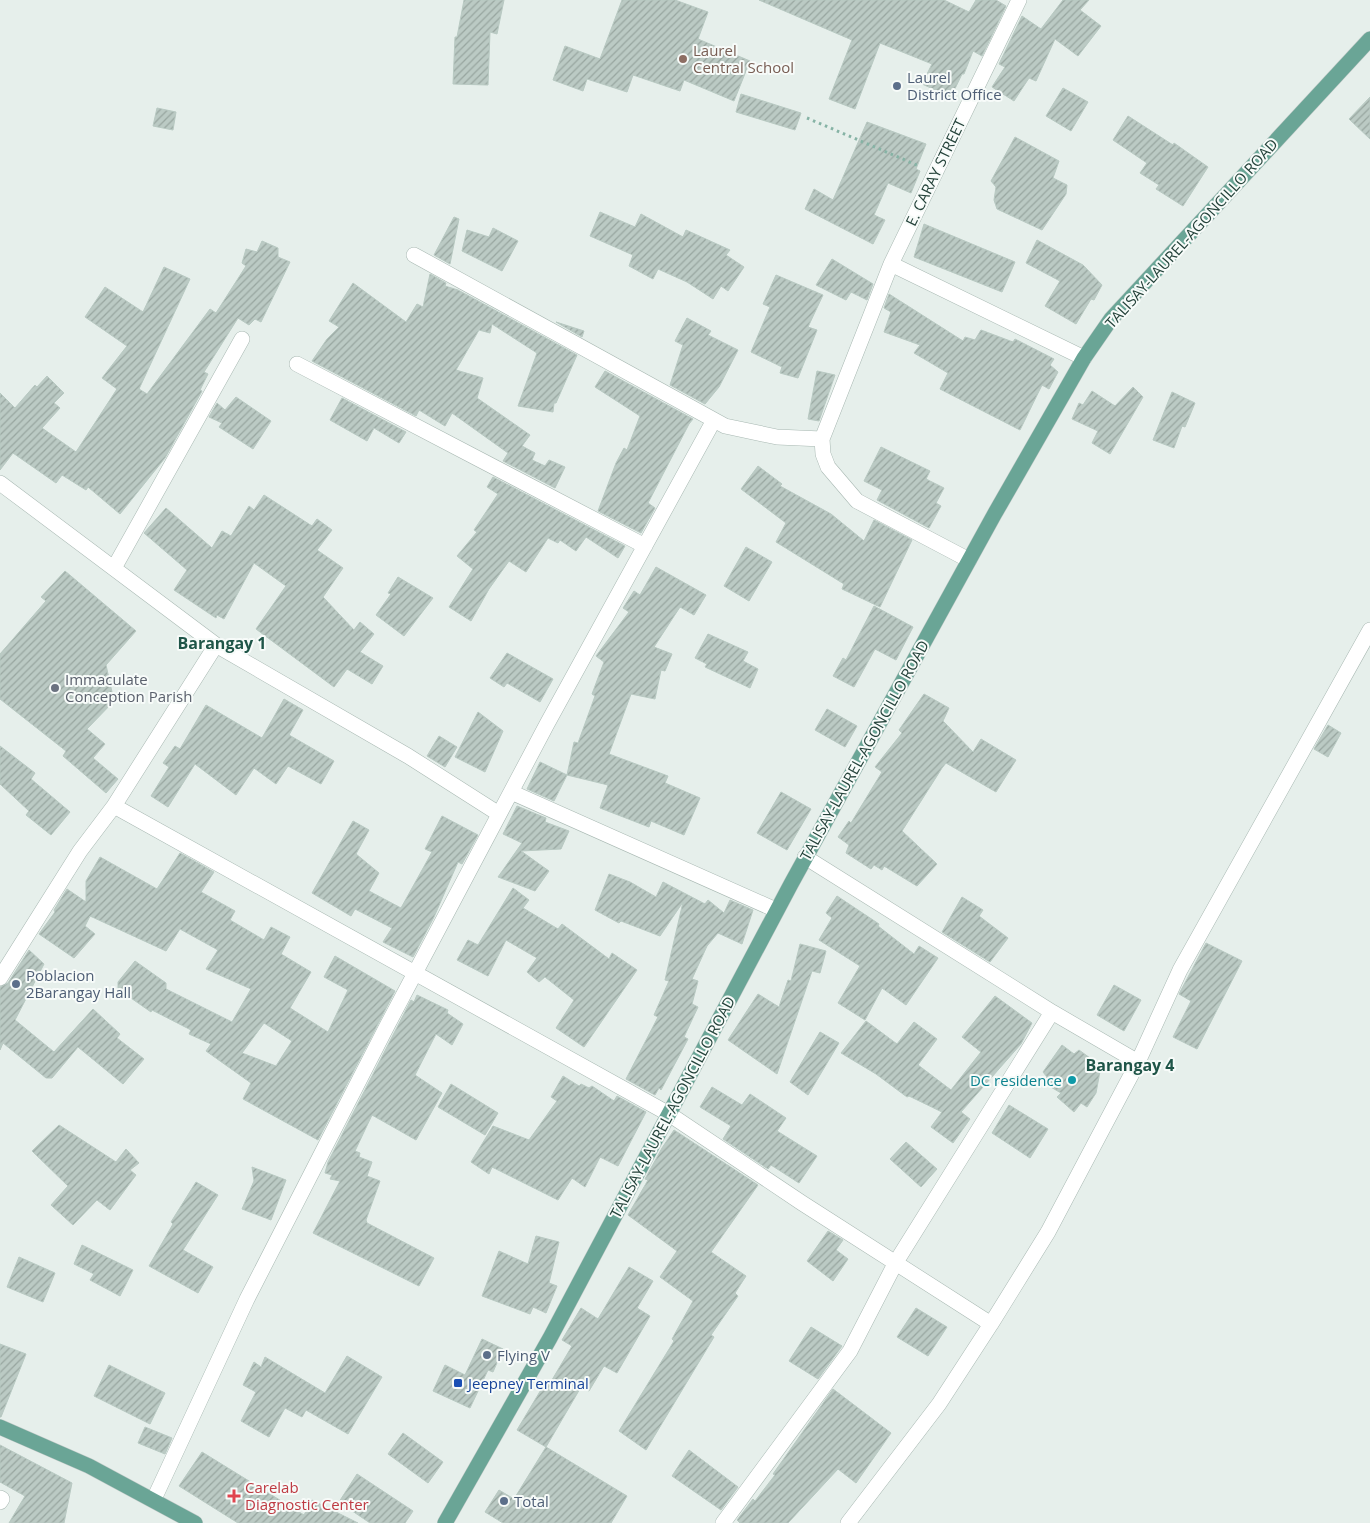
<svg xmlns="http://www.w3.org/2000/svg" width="1370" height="1523" viewBox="0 0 1370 1523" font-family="'Open Sans',sans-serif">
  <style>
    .building { fill: url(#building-hatch); stroke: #b8c9c2; fill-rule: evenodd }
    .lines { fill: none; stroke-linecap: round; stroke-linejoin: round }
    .minor-casing { stroke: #a8b8b2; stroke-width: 16 }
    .major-casing { stroke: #c2cac8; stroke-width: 16 }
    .path { stroke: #86b3a5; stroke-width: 3; stroke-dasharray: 2.5 4; stroke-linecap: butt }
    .minor { stroke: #fff; stroke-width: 15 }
    .major { stroke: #6aa596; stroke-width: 15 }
    .education-dot { fill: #8d6e63; stroke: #f7fbf9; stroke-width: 2 }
    .service-dot { fill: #5c6f8a; stroke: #f7fbf9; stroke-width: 2 }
    .worship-dot { fill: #6b7280; stroke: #f7fbf9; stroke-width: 2 }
    .culture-dot { fill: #0f9aa8; stroke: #f7fbf9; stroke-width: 2 }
    .transit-dot { fill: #1a4fb4; stroke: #f7fbf9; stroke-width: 2 }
    .health-dot { fill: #e0444e; stroke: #f7fbf9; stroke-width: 2 }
    .labels { text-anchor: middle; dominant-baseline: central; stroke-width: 4; stroke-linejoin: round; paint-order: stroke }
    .education-label { font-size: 15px; fill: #785e54; stroke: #f7fbf9; text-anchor: start }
    .service-label { font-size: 15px; fill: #4e5e75; stroke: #f7fbf9; text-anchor: start }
    .street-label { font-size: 15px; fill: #24423a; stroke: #f7fbf9 }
    .worship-label { font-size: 15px; fill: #5b616d; stroke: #f7fbf9; text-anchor: start }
    .culture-label { font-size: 15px; fill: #0d838f; stroke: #f7fbf9; text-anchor: end }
    .transit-label { font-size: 15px; fill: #164399; stroke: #f7fbf9; text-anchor: start }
    .health-label { font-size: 15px; fill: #be3a42; stroke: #f7fbf9; text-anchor: start }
    .neighbourhood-label { font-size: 16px; font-weight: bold; fill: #1f5548; stroke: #f7fbf9 }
  </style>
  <defs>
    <pattern id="building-hatch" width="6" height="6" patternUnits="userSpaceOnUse" patternTransform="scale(1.25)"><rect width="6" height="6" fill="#bbcac4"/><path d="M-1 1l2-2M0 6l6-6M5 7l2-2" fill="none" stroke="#98a6a0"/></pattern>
  </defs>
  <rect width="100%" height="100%" fill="#e6efeb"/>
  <path class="building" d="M464,0H504L497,34L490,32L488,85L453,84L455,37H457Z
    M622,0H675L708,12L698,39L750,61L734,101L684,80L680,91L633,75L627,92L587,79L583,91L553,80L565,46L600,59Z
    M759,0H944L969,12L976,0H996L1006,6L982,56L973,51L964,74H962L951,97L922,84L932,64L880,43L855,109L829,99L852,40Z
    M1063,0H1089L1080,10L1101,26L1078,56L1055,39L1036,81L1029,78L1014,101L992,87L1005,67L999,64L1022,16L1041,29Z
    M1063,88L1088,102L1071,131L1046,116Z
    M741,94L801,113L795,130L736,112Z
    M1370,97V139L1349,119Z
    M157,108L176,112L173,130L153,126Z
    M1128,116L1173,145L1174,143L1208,167L1183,206L1156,189L1159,185L1140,173L1147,163L1113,140Z
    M867,122L926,144L916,169L920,171L911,193L888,183L874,215L885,220L873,244L805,209L814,189L833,200Z
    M1015,137L1059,161L1053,178L1067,185L1066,194L1042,230L997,209L994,200L996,187L991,181Z
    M600,212L635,227L641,214L683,237L686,230L730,250L726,255L744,267L728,291L721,286L713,299L687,282L658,269L653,279L629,266L633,255L590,236Z
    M454,217L459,219L450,264L434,255Z
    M924,224L1015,262L1002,292L914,257Z
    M493,228L518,241L502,271L462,251L467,230L489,237Z
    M1037,240L1083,265L1102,285L1094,300L1091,299L1076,324L1045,306L1060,281L1026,263Z
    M262,241L278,248V257L290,262L261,322L255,319L249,325L238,318L204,372L208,374L200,390L202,391L165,458L120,514L88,487L86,490L62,475L56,483L13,453L0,470V393L15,408L35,385L37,387L47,376L64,393L54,403L60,408L42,428L76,452L117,389L102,378L127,346L85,317L105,287L143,312L164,267L190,279L139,389L147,394L210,309L216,313L246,266L242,263L246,249L257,252Z
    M832,259L873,284L867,300L851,292L846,300L816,285Z
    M430,274L446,283L445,286L458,290L577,355L556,403H554L553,412L518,406L537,353L492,324L490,333L479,330L456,370L483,378L477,398L530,435L522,446L535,453L532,460L545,466L549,460L565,467L555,488L503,461L508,453L452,413L445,426L419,410L416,416L312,361L327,339L339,327L329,321L353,283L406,322L417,304L423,307Z
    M776,275L823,295L808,327L817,330L798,378L780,373L782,367L751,352L770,307L763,304Z
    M889,294L963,341L965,337L975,340L981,330L1013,342L1015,339L1054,359L1050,365L1058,372L1049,389L1042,385L1020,430L940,389L948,373L914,353L920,345L884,332L891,312L884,308Z
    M687,318L711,331L708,335L738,350L719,387L705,404L670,385L683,345L675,341Z
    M556,322L584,331L582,337Z
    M605,371L693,419L689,424L648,503L655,508L641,533L598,511L616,463L624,448L627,450L640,416L595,387Z
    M817,371L835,375L819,421L808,419Z
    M1133,387L1143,397L1110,454L1092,443L1098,431L1072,419L1079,403L1083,405L1092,391L1115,406Z
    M1172,392L1195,403L1185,427L1182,426L1174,448L1153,440Z
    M236,397L271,421L253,449L219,427L222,423L209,417L217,403L225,410Z
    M342,398L406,432L399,443L374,428L367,441L330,420Z
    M881,447L930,471L926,479L944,488L936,503L941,506L929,528L877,500L882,490L864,481Z
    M758,466L782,484L780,486L831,514L864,541L874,520L912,540L880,607L842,589L844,584L776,542L786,523L741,489Z
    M493,477L625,546L618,558L586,537L576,551L560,540L558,543L548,538L526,572L509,561L489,589L471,621L449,607L473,569L457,556L477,532L474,530L498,494L487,487Z
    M264,495L312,526L317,519L332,530L317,550L343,568L323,597L354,630L360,622L374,634L360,652L383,666L372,684L347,669L334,687L256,629L286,586L254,563L224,619L217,615L216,618L174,590L187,570L144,533L166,508L212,548L222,531L231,536L249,506L254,510Z
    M746,547L772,562L749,601L724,586Z
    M656,567L706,595L694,615L680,607L654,647L672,654L665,671L661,670L655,699L631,694L609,754L668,776L665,783L700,798L684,835L651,821L649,827L600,808L608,785L567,775L574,742L578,743L595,696L592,694L604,662L596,656L629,612L623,608L634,591L640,595Z
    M65,571L136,631L106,665L114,701L87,729L105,744L93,758L118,779L106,793L63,756L66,751L0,699V654L46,601L41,597Z
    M398,577L433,598L404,636L376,615L391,594L388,593Z
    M874,606L913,627L896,660L875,649L854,687L833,676L843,658L846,660Z
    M708,634L748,652L743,661L758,669L750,688L705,667L707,664L695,658Z
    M507,653L553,679L540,702L507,683L504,687L490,678Z
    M924,694L949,708L943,721L973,752L981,739L1016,760L996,792L946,763L942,768L902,831L937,864L917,886L884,866L882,870L874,865L871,869L846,853L849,845L838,837L849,821L851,823L882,772L875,767L902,733L899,730Z
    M284,699L303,710L289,735L334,761L321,784L288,766L276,784L254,768L236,795L195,764L168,807L151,796L169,767L163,763L175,746L180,749L206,705L262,738Z
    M827,709L857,726L845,747L815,730Z
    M478,712L503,731L485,772L455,757Z
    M1328,725L1341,733L1328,757L1314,749Z
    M439,736L457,747L445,767L427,756Z
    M0,746L35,773L31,779L70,812L51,835L26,815L29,811L0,784Z
    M540,762L567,775L554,801L527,789Z
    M781,792L811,809L787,850L757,833Z
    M517,806L546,818L545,822L569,831L561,849L521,851L549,871L535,891L498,877L522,843L503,834Z
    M442,816L478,835L462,864L458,862L434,917L413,957L383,942L392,928L355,909L351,916L312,893L353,821L369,830L356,854L379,873L369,891L401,908L432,852L425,849Z
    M180,853L214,872L201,892L235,911L230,920L264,940L271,927L290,937L281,954L311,972L290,1008L328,1032L348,990L324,977L335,956L395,991L318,1140L243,1099L251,1083L206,1051L211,1044L189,1034L191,1030L152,1010L151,1012L118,989V982L135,961L166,983V989L232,1022L251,989L206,969L218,950L180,929L166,951L90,916L85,926L95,934L74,958L39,934L55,912L54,910L67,889L86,902V881L100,857L157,889ZM264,1023L292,1041L276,1066L242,1053Z
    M609,874L630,882L656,897L663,882L705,904L708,900L724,913L730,900L753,910L742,944L718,933L707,946L692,979L698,981L692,1004L698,1007L684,1037L688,1039L661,1090L659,1088L655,1095L626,1079L658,1017L654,1015L669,981L665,980L683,902L660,936L621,921L619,923L595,910Z
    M513,888L529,900L523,908L558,929L562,924L609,959L612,953L637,970L584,1047L556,1028L574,1000L545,977L539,982L527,972L537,958L506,940L488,976L457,960L468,940L478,945Z
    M837,896L879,924L878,926L914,954L919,946L938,958L906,1005L882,988L865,1020L838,1003L860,966L819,940L832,918L826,913Z
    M962,897L983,910L979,916L1008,938L990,962L942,932Z
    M1206,943L1242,961L1197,1049L1173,1037L1191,1001L1179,994Z
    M800,944L826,951L820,973L812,971L777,1074L728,1040L758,994L779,1007L788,980L791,981Z
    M29,950L44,964L15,1020L54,1052L93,1009L120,1034L117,1038L144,1059L123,1084L78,1047L52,1078H46L3,1043L0,1050V987L8,983Z
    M1114,985L1141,1000L1124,1031L1097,1015Z
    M417,995L448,1010L447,1013L463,1024L452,1045L436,1034L415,1075L442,1093L416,1140L372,1115L355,1151L360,1153L359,1157L372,1162L367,1176L380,1181L366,1220L367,1223L434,1258L419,1286L313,1233L340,1181L330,1179L332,1175L325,1173L328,1162L411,1000L414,1002Z
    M995,996L1032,1023L1021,1044L961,1112L970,1119L953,1143L931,1127L942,1112L909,1096L907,1097L876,1074L841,1053L866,1021L897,1044L914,1022L937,1039L918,1065L951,1090L981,1052L962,1037Z
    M820,1032L839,1043L808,1095L790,1082Z
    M1062,1045L1074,1054L1079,1050L1101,1066L1096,1093L1087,1107L1081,1103L1074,1112L1057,1097L1061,1093L1044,1083L1047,1077L1043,1072Z
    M563,1076L579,1086L581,1084L589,1088L592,1086L614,1101L617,1096L646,1112L618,1166L600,1157L585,1187L572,1178L558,1200L492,1167L489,1174L471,1162L493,1126L529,1140L557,1101L551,1097Z
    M451,1084L498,1113L485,1135L438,1107Z
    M712,1087L742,1105L750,1094L786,1118L777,1131L817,1156L799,1183L771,1165L768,1169L723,1139L731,1126L700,1107Z
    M1009,1105L1048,1129L1030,1158L992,1133Z
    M59,1125L116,1162L126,1149L139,1163L130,1170L136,1175L110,1210L97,1200L73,1225L51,1205L68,1186L32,1151Z
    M674,1130L758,1185L711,1252L746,1276L735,1293L738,1296L711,1335L714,1337L646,1450L619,1431L674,1341L672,1339L693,1301L660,1277L677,1251L628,1215L648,1180L645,1179L662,1148Z
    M906,1142L937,1169L921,1187L890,1159Z
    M252,1167L286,1180L271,1220L242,1209L254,1181Z
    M196,1182L218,1195L183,1250L213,1267L198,1293L149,1266L173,1224L171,1222Z
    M828,1231L843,1240L836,1250L848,1259L833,1281L807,1261Z
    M536,1236L559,1242L549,1283L557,1286L546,1313L533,1307L530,1314L482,1296L499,1251L528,1264Z
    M82,1245L133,1270L120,1296L90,1280L94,1274L74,1264Z
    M19,1257L55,1273L43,1302L7,1287Z
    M629,1267L653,1281L637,1308L650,1316L617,1373L604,1366L589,1391L581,1387L546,1447L517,1430L545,1383L549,1385L572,1346L562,1340L581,1308L598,1319Z
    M916,1308L947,1327L928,1356L897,1337Z
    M811,1327L842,1346L818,1379L789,1361Z
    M482,1339L503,1349L493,1372L488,1370L470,1408L433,1391L445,1365L465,1375Z
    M0,1344L26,1354L1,1417H0Z
    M347,1356L382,1377L348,1434L306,1410L302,1417L285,1408L269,1437L241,1421L256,1392L243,1385L254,1362L261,1367L265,1357L325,1393Z
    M109,1365L165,1393L150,1424L94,1396Z
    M833,1389L891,1433L856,1483L838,1469L788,1523H740L737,1520L753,1499L755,1501L775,1475L773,1474Z
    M145,1427L172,1438L165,1454L138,1443Z
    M403,1433L443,1462L428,1483L388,1454Z
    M0,1445L72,1483L64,1523H9L25,1496L0,1482Z
    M546,1447L627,1496L611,1523H503L485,1512L499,1490L514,1499Z
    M689,1450L738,1487L721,1510L672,1476Z
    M202,1452L304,1515L312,1500L358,1523H238L179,1486Z
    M357,1474L413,1511L405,1523H370L339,1502Z"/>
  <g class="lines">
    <defs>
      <path id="minor" d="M414,255L725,426L777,437L822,439
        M891,264L1084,358
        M297,364L645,546
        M0,483L216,645L408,756L499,814
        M969,560L857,501L828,467L823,454L822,439L891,264L1019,0
        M114,568L242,339
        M511,792L776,910
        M114,806L669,1114L802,1203L991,1324L939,1404L848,1523
        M805,857L1052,1012L1138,1062
        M0,978L80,851L114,806L216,645
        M991,1324L1048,1232L1138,1062L1180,970L1370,630
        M0,1498L2,1499L0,1502
        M154,1499L247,1299L388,1024L547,724L714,420
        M723,1523L850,1351L896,1262L1052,1012"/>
      <path id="major" d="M0,1427L89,1466L195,1523
        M445,1523L550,1338L791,884L994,515L1084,358L1111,319L1370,39"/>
    </defs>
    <use href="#minor" class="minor-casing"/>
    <use href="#major" class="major-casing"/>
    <path class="path" d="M807,118L919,166"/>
    <use href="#minor" class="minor"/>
    <use href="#major" class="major"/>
  </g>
  <circle class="education-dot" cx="683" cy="59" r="5"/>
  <g class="service-dot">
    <circle cx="897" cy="86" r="5"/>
    <circle cx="16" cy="984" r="5"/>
    <circle cx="487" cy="1355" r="5"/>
    <circle cx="504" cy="1501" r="5"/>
  </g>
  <circle class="worship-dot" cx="55" cy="688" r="5"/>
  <circle class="culture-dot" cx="1072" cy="1080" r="5"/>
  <rect class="transit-dot" x="453" y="1378" width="10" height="10" rx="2.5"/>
  <path class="health-dot" d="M231.5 1488.5h5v5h5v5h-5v5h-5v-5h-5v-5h5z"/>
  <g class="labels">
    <g class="education-label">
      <text x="693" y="50">Laurel<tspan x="693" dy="17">Central School</tspan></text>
    </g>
    <g class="service-label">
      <text x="907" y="77">Laurel<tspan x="907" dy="17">District Office</tspan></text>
      <text x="26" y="975">Poblacion<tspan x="26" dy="17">2Barangay Hall</tspan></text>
      <text x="497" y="1355">Flying V</text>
      <text x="514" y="1501">Total</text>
    </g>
    <g class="street-label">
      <text transform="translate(935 172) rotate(-64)">E. CARAY STREET</text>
      <text transform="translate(1191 233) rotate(-48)">TALISAY-LAUREL-AGONCILLO ROAD</text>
      <text transform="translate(864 750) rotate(-61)">TALISAY-LAUREL-AGONCILLO ROAD</text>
      <text transform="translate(672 1107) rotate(-62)">TALISAY-LAUREL-AGONCILLO ROAD</text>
    </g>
    <g class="worship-label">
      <text x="65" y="679">Immaculate<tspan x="65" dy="17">Conception Parish</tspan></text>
    </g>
    <g class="culture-label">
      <text x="1062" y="1080">DC residence</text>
    </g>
    <g class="transit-label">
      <text x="468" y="1383">Jeepney Terminal</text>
    </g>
    <g class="health-label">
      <text x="245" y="1487">Carelab<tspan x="245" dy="17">Diagnostic Center</tspan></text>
    </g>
    <g class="neighbourhood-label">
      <text x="222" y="643">Barangay 1</text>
      <text x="1130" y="1065">Barangay 4</text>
    </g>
  </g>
</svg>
